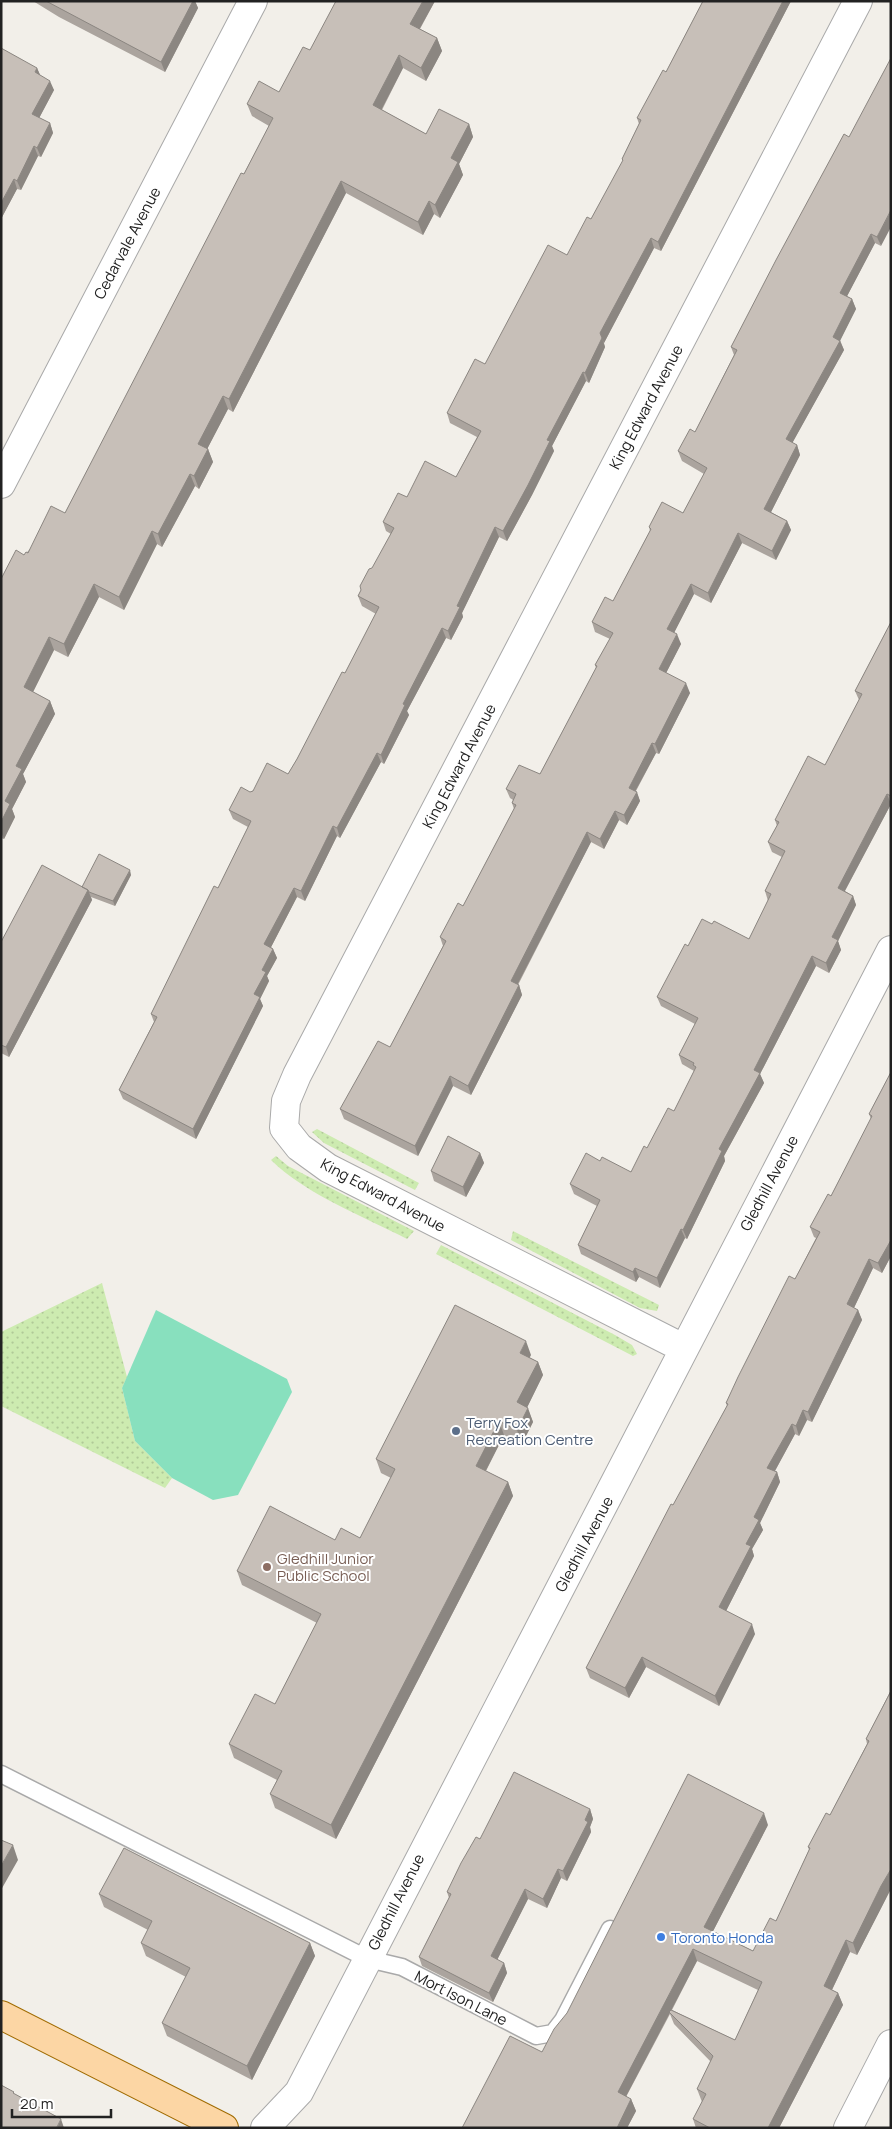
<svg xmlns="http://www.w3.org/2000/svg" width="892" height="2129" viewBox="0 0 892 2129" font-family="Manrope,sans-serif">
  <style>
    .grass { fill: url(#grass-dots) }
    .pitch { fill: #88e0be }
    .lines { fill: none; stroke-linecap: round; stroke-linejoin: round }
    .lane-casing { stroke: #a9a9a9; stroke-width: 19 }
    .street-casing { stroke: #a9a9a9; stroke-width: 30 }
    .primary-casing { stroke: #a06b00; stroke-width: 30 }
    .lane { stroke: #fff; stroke-width: 16 }
    .street { stroke: #fff; stroke-width: 28 }
    .primary { stroke: #fcd6a4; stroke-width: 28 }
    .wall { fill: #aba49e; fill-rule: evenodd }
    .shaded-wall { fill: #8b8681 }
    .building { fill: #c7bfb8; stroke: #8b8681 }
    .service-dot { fill: #5c6f8a; stroke: #fff; stroke-width: 2 }
    .education-dot { fill: #8d6e63; stroke: #fff; stroke-width: 2 }
    .shop-dot { fill: #3f7fe0; stroke: #fff; stroke-width: 2 }
    .labels { text-anchor: middle; dominant-baseline: central; stroke-width: 4; stroke-linejoin: round; paint-order: stroke }
    .street-label { font-size: 15px; fill: #222; stroke: #fff }
    .service-label { font-size: 15px; fill: #4e5e75; stroke: #fff; text-anchor: start }
    .education-label { font-size: 15px; fill: #785e54; stroke: #fff; text-anchor: start }
    .shop-label { font-size: 15px; fill: #366cbe; stroke: #fff; text-anchor: start }
  </style>
  <defs>
    <pattern id="grass-dots" width="8" height="8" patternUnits="userSpaceOnUse" patternTransform="scale(1.25)"><rect width="8" height="8" fill="#cdebb0"/><path d="M2 2h.1M6 6h.1" fill="none" stroke="#b0c997" stroke-width="1.8" stroke-linecap="round"/></pattern>
  </defs>
  <rect width="100%" height="100%" fill="#f2efe9"/>
  <path class="grass" d="M317,1129L419,1183L415,1190L324,1143L312,1132Z
    M276,1156L288,1166L414,1231L407,1239C365,1217 305,1194 271,1160Z
    M513,1231L659,1305L657,1311L640,1308L511,1240Z
    M441,1245L615,1335L632,1345L637,1354L633,1356L436,1254Z
    M102,1283L127,1377L122,1388L135,1441L172,1478L165,1488L1,1406V1332Z"/>
  <path class="pitch" d="M156,1310L287,1379L292,1392L238,1495L213,1500L172,1478L135,1441L122,1388Z"/>
  <g class="lines">
    <defs>
      <path id="lane" d="M1,1774L368,1959L402,1967L536,2036L553,2033L563,2020L610,1929"/>
      <path id="street" d="M1,484L253,1
        M683,1348L328,1168L299,1147L284,1128L286,1101L297,1075L858,1
        M265,2128L299,2092L891,950
        M848,2128L891,2044"/>
      <path id="primary" d="M1,2015L224,2128"/>
    </defs>
    <use href="#lane" class="lane-casing"/>
    <use href="#street" class="street-casing"/>
    <use href="#primary" class="primary-casing"/>
    <use href="#lane" class="lane"/>
    <use href="#street" class="street"/>
    <use href="#primary" class="primary"/>
  </g>
  <path class="wall" d="M33,1H195L198,8L165,72L59,17Z
    M435,1L420,29L437,38L442,51L426,81L403,68L382,110L426,134L469,124L473,137L459,164L463,175L440,218L434,214L423,235L346,193L233,412L228,409L207,449H208L213,462L199,489L195,486L162,547L157,544L124,610L99,597L68,657L54,650L33,692L50,701L55,714L23,774L26,782L12,809L15,817L4,839L1,838V579L65,513L269,126L252,116L247,104L279,92L310,50Z
    M703,1H791L661,251L654,248L604,343L605,347L589,383L586,381L552,446L554,451L532,495L507,541L499,537L462,613L463,617L451,640L446,638L407,711L409,715L384,764L381,762L340,838L337,836L305,901L297,897L271,947L273,949L277,958L267,976L269,981L260,999L263,1006L196,1139L123,1099L119,1090L154,1022L151,1014L218,888L248,827L233,819L229,810L250,792L288,774L297,759L345,673L376,614L362,606L358,596L391,534L386,531L383,522L407,497L456,477L477,437L450,423L447,413L485,364L567,255L591,219L623,162L622,159L639,124L637,118L666,72Z
    M37,68L40,75L54,90L39,118L50,123L53,133L41,157L38,156L21,190L17,189L1,219Z
    M844,134L881,246L875,243L847,296L852,299L856,309L840,340L844,350L792,443L797,445L800,455L771,512L787,521L791,530L776,560L742,543L711,603L694,594L674,632L681,644L666,673L690,693L659,754L656,753L636,791L640,801L627,825L619,820L604,849L591,842L518,985H519L522,995L471,1095L453,1086L418,1156L344,1119L340,1109L390,1047L443,946L440,937L463,906L514,809L512,803L513,800L510,798L506,789L540,774L596,668L595,665L610,639L595,632L592,622L613,601L650,531L649,527L683,513L704,474L682,461L678,451L695,432L734,355L731,347Z
    M891,622V804L845,891L853,896L856,905L838,941L841,950L829,973L816,966L760,1074L764,1083L724,1156L725,1161L687,1239L685,1238L660,1288L639,1277L636,1282L581,1254L578,1245L597,1206L574,1194L570,1184L600,1161L631,1172L674,1111L694,1071L682,1064L679,1055L695,1024L661,1006L657,997L688,946L712,924L749,939L768,901L765,891L782,857L772,852L768,842L777,826L775,820L825,765L859,700L855,691Z
    M131,875L115,906L91,897L92,900L9,1057L1,1053V942L82,886Z
    M891,1072V1256L882,1273L873,1268L854,1308L858,1310L862,1320L812,1422L807,1420L799,1436L795,1434L775,1471L777,1472L780,1482L760,1523L763,1530L752,1549L754,1556L726,1611L755,1634L719,1706L646,1667L629,1698L590,1678L586,1668L727,1406L726,1403L795,1279L816,1238L814,1237L810,1227L831,1196L871,1119L869,1114Z
    M480,1153L484,1163L466,1197L434,1181L431,1171Z
    M531,1355L529,1357L538,1362L543,1375L527,1407L533,1422L522,1444L504,1435L486,1471L508,1482L513,1496L336,1839L275,1808L270,1794L277,1780L234,1758L229,1744L275,1704L317,1623L242,1585L237,1571L335,1540L360,1538L391,1478L381,1473L376,1459Z
    M891,1690L886,1898L857,1955L850,1952L832,1990L838,1993L843,2005L779,2128H696L693,2119L702,2102L697,2089L711,2062L674,2024L670,2014L626,2097L631,2099L636,2111L627,2128H462L542,2052L768,1825L713,1931L753,1951L776,1921L809,1850L808,1847L830,1815L867,1744L866,1739ZM697,1961L758,1990L735,2040L672,2010Z
    M590,1809L593,1819L590,1827L591,1832L567,1881L561,1878L547,1908L528,1899L497,1960L504,1963L507,1973L493,2002L422,1966L419,1957L449,1898L447,1892L480,1839Z
    M99,1894L310,1943L315,1956L252,2080L167,2036L162,2023L186,1977L146,1956L141,1943L148,1930L104,1907Z"/>
  <path class="shaded-wall" d="M193,1H195L198,8L165,72L161,62Z
    M423,1H435L415,37L410,24Z
    M783,1H791L661,251L658,242Z
    M437,38L442,51L426,81L421,68Z
    M399,55L403,68L377,118L373,105Z
    M37,68L41,77L35,72Z
    M50,81L54,90L36,124L32,114Z
    M50,123L53,133L41,157L37,148Z
    M469,124L473,137L459,164L463,175L440,218L435,205L451,158Z
    M34,146L38,156L21,190L17,181Z
    M14,179L17,189L1,219V203Z
    M341,181L346,193L233,412L229,399Z
    M429,201L434,214L423,235L418,222Z
    M891,210V227L881,246L877,237Z
    M871,234L875,243L844,302L840,293Z
    M651,238L654,248L604,343L600,333Z
    M852,299L856,309L837,347L833,337Z
    M602,338L605,347L589,383L585,373Z
    M840,341L844,350L789,449L786,439Z
    M583,372L586,381L552,446L554,451L532,495L507,541L503,531L547,440Z
    M223,396L228,409L203,457L198,444Z
    M797,445L800,455L768,518L764,509Z
    M208,449L213,462L199,489L194,476Z
    M190,474L195,486L162,547L158,534Z
    M787,521L791,530L776,560L772,551Z
    M495,527L499,537L462,613L463,617L451,640L448,631L457,606Z
    M152,531L157,544L124,610L119,597Z
    M738,533L742,543L711,603L708,593Z
    M94,584L99,597L68,657L64,644Z
    M691,584L694,594L671,639L667,629Z
    M442,628L446,638L407,711L409,715L384,764L381,755L403,704Z
    M677,634L681,644L663,679L659,669Z
    M49,637L54,650L29,700L24,687Z
    M686,683L690,693L659,754L655,744Z
    M50,701L55,714L23,774L26,782L12,809L15,817L4,839L1,832V822L5,801L16,766Z
    M652,743L656,753L632,797L629,788Z
    M377,753L381,762L340,838L337,828Z
    M637,792L640,801L627,825L624,815Z
    M887,794L891,804L841,898L838,888Z
    M615,811L619,820L604,849L600,839Z
    M333,826L337,836L305,901L301,891Z
    M587,832L591,842L514,991L511,981Z
    M130,870L131,875L115,906L113,901Z
    M294,888L297,897L268,953L264,944Z
    M88,890L92,900L9,1057L6,1047Z
    M853,896L856,905L838,941L841,950L829,973L826,963L832,937Z
    M273,949L277,958L267,976L269,981L260,999L263,1006L196,1139L193,1129L254,994L262,970Z
    M812,956L816,966L760,1074L764,1083L724,1156L725,1161L687,1239L683,1230L719,1149L754,1070Z
    M519,985L522,995L471,1095L468,1086Z
    M450,1076L453,1086L418,1156L415,1146Z
    M480,1153L484,1163L466,1197L463,1187Z
    M681,1229L685,1238L660,1288L657,1278Z
    M891,1240V1256L882,1273L878,1263Z
    M869,1259L873,1268L851,1314L847,1304Z
    M635,1268L639,1277L636,1282L633,1272Z
    M858,1310L862,1320L812,1422L808,1412Z
    M526,1341L531,1355L525,1367L520,1353Z
    M538,1362L543,1375L523,1416L517,1402Z
    M528,1408L533,1422L522,1444L517,1430Z
    M803,1410L807,1420L799,1436L796,1426Z
    M499,1421L504,1435L481,1480L476,1466Z
    M792,1424L795,1434L771,1478L767,1468Z
    M777,1472L780,1482L760,1523L763,1530L752,1549L754,1556L723,1617L719,1607L746,1544L754,1517Z
    M508,1482L513,1496L336,1839L331,1825Z
    M752,1624L755,1634L719,1706L715,1696Z
    M642,1657L646,1667L629,1698L625,1688Z
    M590,1809L593,1819L590,1827L591,1832L567,1881L563,1871Z
    M764,1813L768,1825L709,1939L704,1927Z
    M13,1845L18,1860L1,1890V1866Z
    M558,1869L561,1878L547,1908L543,1899Z
    M891,1869V1889L857,1955L853,1943L881,1886Z
    M525,1889L528,1899L494,1966L491,1956Z
    M846,1940L850,1952L828,1998L824,1986Z
    M310,1943L315,1956L252,2080L247,2066Z
    M693,1949L697,1961L622,2104L618,2092Z
    M504,1963L507,1973L493,2002L489,1993Z
    M838,1993L843,2005L779,2128H768Z
    M631,2099L636,2111L627,2128H617Z
    M61,2119L64,2128H57Z"/>
  <path class="building" d="M46,1H193L161,62Z
    M336,1H423L410,24L437,38L421,68L399,55L373,105L426,134L439,109L469,124L451,158L458,162L435,205L429,201L418,222L341,181L229,399L223,396L198,444L208,449L194,476L190,474L158,534L152,531L119,597L94,584L64,644L49,637L24,687L50,701L16,766L22,769L5,801L10,804L1,822V579L16,550L24,555L26,552L28,553L51,506L65,513L241,173L244,174L273,118L247,104L259,81L279,92L303,47L310,50Z
    M703,1H783L658,242L651,238L600,333L602,338L585,373L583,372L547,440L550,441L528,485L503,531L495,527L457,606L460,607L448,631L442,628L403,704L405,705L381,755L377,753L337,828L333,826L301,891L294,888L264,944L273,949L262,970L266,972L254,994L260,997L193,1129L119,1090L157,1017L151,1014L214,886L218,888L251,821L229,810L241,787L250,792L253,791L267,763L288,774L297,759L342,672L345,673L379,607L358,596L361,590L360,586L369,569L372,568L394,528L383,522L398,493L407,497L425,461L456,477L481,431L447,413L475,359L485,364L548,245L567,255L587,217L591,219L623,160L622,159L641,120L637,118L663,70L666,72Z
    M1,48L37,68L35,72L50,81L32,114L50,123L37,148L34,146L17,181L14,179L1,203Z
    M891,58V210L877,237L871,234L840,293L852,299L833,337L840,341L786,439L797,445L764,509L787,521L772,551L738,533L708,593L691,584L667,629L677,634L659,669L686,683L655,744L652,743L629,788L637,792L624,815L615,811L600,839L587,832L511,981L519,985L468,1086L450,1076L415,1146L340,1109L378,1041L390,1047L446,941L440,937L458,903L463,906L516,805L512,803L516,794L506,789L519,765L540,774L597,666L595,665L613,633L592,622L605,597L613,601L651,529L649,527L662,502L683,513L707,468L678,451L690,429L695,432L737,350L731,347L776,260L844,134L849,137Z
    M891,622V796L887,794L838,888L853,896L832,937L838,940L826,963L812,956L754,1070L760,1073L719,1149L722,1151L683,1230L681,1229L657,1278L635,1268L633,1272L578,1245L600,1200L570,1184L586,1153L600,1161L602,1157L631,1172L644,1146L647,1148L668,1108L674,1111L696,1067L693,1065L694,1063L679,1055L698,1018L657,997L685,944L688,946L702,919L712,924L714,921L749,939L771,894L765,891L785,851L768,842L779,822L775,820L808,756L825,765L862,694L855,691Z
    M99,854L130,870L113,901L89,892L88,890L82,887Z
    M42,865L88,890L6,1047L1,1045V942Z
    M891,1072V1240L878,1263L869,1259L847,1304L858,1310L808,1412L803,1410L796,1426L792,1424L767,1468L777,1472L754,1517L759,1520L746,1544L751,1546L719,1607L752,1624L715,1696L642,1657L625,1688L586,1668L671,1504L673,1505L728,1404L726,1403L738,1377L789,1276L795,1279L820,1232L810,1227L828,1194L831,1196L872,1116L869,1114Z
    M448,1136L480,1153L463,1187L431,1171Z
    M455,1305L526,1341L520,1353L538,1362L517,1402L528,1408L517,1430L499,1421L476,1466L508,1482L331,1825L270,1794L282,1771L229,1744L255,1694L275,1704L321,1614L237,1571L270,1506L335,1540L341,1528L360,1538L395,1469L376,1459Z
    M891,1691V1869L881,1886L853,1943L846,1940L824,1986L838,1993L768,2128H710L693,2119L706,2094L697,2089L713,2056L669,2012L671,2010L735,2040L762,1982L693,1949L618,2092L631,2099L617,2128H462L510,2036L542,2052L554,2029L567,2013L688,1774L764,1813L704,1927L753,1951L770,1918L776,1921L810,1848L808,1847L826,1813L830,1815L869,1741L866,1739Z
    M514,1772L590,1809L585,1820L588,1822L563,1871L558,1869L543,1899L525,1889L491,1956L504,1963L489,1993L419,1957L451,1894L447,1892L461,1863L476,1837L480,1839Z
    M1,1840L13,1845L1,1866Z
    M124,1848L310,1943L247,2066L162,2023L190,1968L141,1943L152,1921L99,1894Z
    M1,2085L14,2092L13,2093L61,2119L57,2127L58,2128H1Z"/>
  <circle class="service-dot" cx="456" cy="1431" r="5"/>
  <circle class="education-dot" cx="267" cy="1567" r="5"/>
  <circle class="shop-dot" cx="661" cy="1937" r="5"/>
  <g class="labels">
    <g class="street-label">
      <text transform="translate(127 243) rotate(-62)">Cedarvale Avenue</text>
      <text transform="translate(646 407) rotate(-62)">King Edward Avenue</text>
      <text transform="translate(459 766) rotate(-62)">King Edward Avenue</text>
      <text transform="translate(769 1183) rotate(-62)">Gledhill Avenue</text>
      <text transform="translate(383 1195) rotate(28)">King Edward Avenue</text>
      <text transform="translate(584 1544) rotate(-62)">Gledhill Avenue</text>
      <text transform="translate(396 1902) rotate(-63)">Gledhill Avenue</text>
      <text transform="translate(461 1998) rotate(27)">Mort Ison Lane</text>
    </g>
    <g class="service-label">
      <text x="466" y="1422">Terry Fox<tspan x="466" dy="17">Recreation Centre</tspan></text>
    </g>
    <g class="education-label">
      <text x="277" y="1558">Gledhill Junior<tspan x="277" dy="17">Public School</tspan></text>
    </g>
    <g class="shop-label">
      <text x="671" y="1937">Toronto Honda</text>
    </g>
  </g>
  <rect width="892" height="2129" fill="none" stroke="#222222" stroke-width="5"/>
  <path d="M12 2109v8h99v-8" fill="none" stroke="#222222" stroke-width="2.5"/>
  <text x="20" y="2109" font-size="15" fill="#222222" stroke="#ffffff" stroke-width="4" paint-order="stroke">20 m</text>
</svg>
